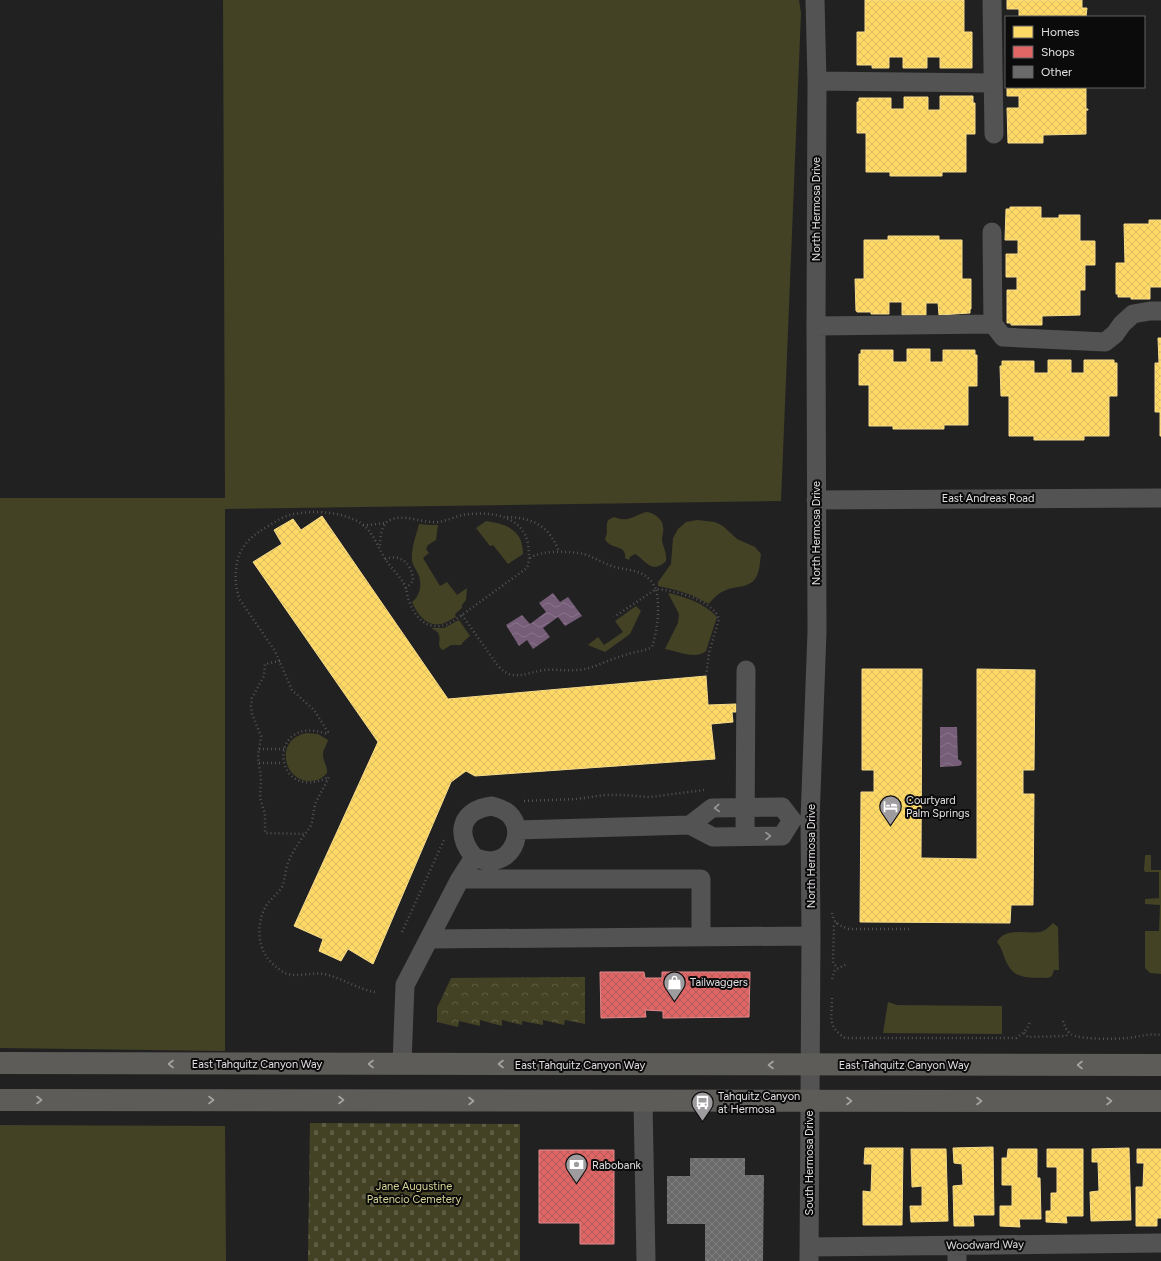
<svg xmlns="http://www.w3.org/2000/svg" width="1161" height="1261" viewBox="0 0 1161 1261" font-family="Figtree,sans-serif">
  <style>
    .grass { fill: #434225 }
    .forest { fill: url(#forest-crowns) }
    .cemetery { fill: url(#cemetery-stones) }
    .water { fill: url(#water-waves) }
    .homes { fill: url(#homes-cross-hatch); stroke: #f6db8b }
    .shops { fill: url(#shops-cross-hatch); stroke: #e08a8b }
    .building { fill: url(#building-cross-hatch) }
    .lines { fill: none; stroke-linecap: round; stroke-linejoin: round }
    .path { stroke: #545354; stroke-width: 2.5; stroke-dasharray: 1 3; stroke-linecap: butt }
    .minor { stroke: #545354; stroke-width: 19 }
    .major { stroke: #5e5c59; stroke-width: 22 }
    .oneway { stroke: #9a999a }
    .oneway2 { stroke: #a6a4a4 }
    .labels { text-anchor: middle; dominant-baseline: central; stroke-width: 4; stroke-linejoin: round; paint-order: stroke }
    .street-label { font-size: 11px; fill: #e1dfe1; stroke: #0c0b0c }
    .poi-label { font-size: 11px; fill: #e1dfe1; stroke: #0c0b0c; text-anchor: start }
    .park-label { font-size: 11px; fill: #d4d392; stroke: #0c0b0c }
  </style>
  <defs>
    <pattern id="forest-crowns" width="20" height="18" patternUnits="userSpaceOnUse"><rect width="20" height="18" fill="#434225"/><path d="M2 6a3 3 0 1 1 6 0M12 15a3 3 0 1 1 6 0" fill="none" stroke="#5e5d44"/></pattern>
    <pattern id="cemetery-stones" width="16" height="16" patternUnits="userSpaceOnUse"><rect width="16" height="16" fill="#434225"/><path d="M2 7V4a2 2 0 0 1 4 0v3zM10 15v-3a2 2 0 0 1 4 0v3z" fill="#5e5d44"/></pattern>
    <pattern id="water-waves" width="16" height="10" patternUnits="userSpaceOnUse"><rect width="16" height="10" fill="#765d78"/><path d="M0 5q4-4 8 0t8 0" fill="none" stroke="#89748b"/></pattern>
    <pattern id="homes-cross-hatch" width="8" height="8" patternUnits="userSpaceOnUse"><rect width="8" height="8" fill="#ffd966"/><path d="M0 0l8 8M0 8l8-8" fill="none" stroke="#dabb5f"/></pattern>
    <pattern id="shops-cross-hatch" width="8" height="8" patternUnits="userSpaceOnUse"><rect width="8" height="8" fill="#e06666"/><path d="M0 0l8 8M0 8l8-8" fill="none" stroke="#b15c5c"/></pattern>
    <pattern id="building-cross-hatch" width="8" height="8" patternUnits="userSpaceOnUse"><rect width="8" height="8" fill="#6b6a6b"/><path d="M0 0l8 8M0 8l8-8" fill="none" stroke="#807f80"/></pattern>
  </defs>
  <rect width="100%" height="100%" fill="#222122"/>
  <path class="grass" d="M223,0H799L801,13L781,501L225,509V1051L0,1048V498H225Z
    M646,512C653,512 663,519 663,527C664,531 662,536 662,540C663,547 667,553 666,561C651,575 646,560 635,554L630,557L629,560L625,558C627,544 610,550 605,539C609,531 605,527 608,520L614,517C628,523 633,516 646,512Z
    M697,520L715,522L723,526L737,539L755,547L761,554C760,560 760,567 758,573C753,589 738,585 726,590C719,593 713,598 709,604L691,595L676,590L658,586V582L671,564L673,538L678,529L686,522Z
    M486,521C507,524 523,530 523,554L508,564L493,545L490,546L476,528Z
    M419,524L430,525H438L436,540L428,545L426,549L429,553L423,558L440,586L447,582L457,595L467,588L466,600L462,605V608L455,614L456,617C452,619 446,623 441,624C427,627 417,614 412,602C420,596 422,585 419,576C417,571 413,566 412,561C411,548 416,536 419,524Z
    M668,593C686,597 704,603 717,617L706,651C696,660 677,651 665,649L678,623L679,614Z
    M636,606L641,611L630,634L605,652L588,645L598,637L604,645L623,632L615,621Z
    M459,620L470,636L464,641L461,645H451L443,650C436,646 441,641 439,635C438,631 434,630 431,628H444Z
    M307,733L318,734L328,740C327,745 323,749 323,755C323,761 328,767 327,773C325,776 320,779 317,780C285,789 271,739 307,733Z
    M1146,855H1151V870H1161V974L1150,973L1145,968V931H1159L1160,905L1145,904V899L1159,898V872H1145L1144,870L1145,856Z
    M1053,923L1058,927L1059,970H1054L1052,976L1048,978C1034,977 1016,981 1008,965C1003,957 1003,949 997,942C1005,927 1026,934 1040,932C1045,931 1049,927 1053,923Z
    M888,1002L897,1005L1002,1006V1034L883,1033Z
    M0,1125L225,1126L226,1261H0Z"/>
  <path class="forest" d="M585,977V1024L565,1020L564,1025L543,1020V1025L522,1021V1025L502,1020V1026L480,1020V1026L459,1021L458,1027L437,1022V1008L451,978Z"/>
  <path class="cemetery" d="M310,1123L520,1124V1261H308Z"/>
  <path class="water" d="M553,593L560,602L568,597L582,616L565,626L558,617L543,628L550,637L533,649L527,640L519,646L506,625L522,615L530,624L546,612L539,603Z
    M940,727H957L958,759L962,762L961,765L958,766L940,767Z"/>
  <path class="homes" d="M865,0H964V32H972V68H940V57H927V68H903V57H889V68H872V65H857V32H865Z
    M1007,0H1082V8H1087L1086,17H1019V9H1007Z
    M1007,87H1086V109H1088V110H1086V134L1043,135V143H1008L1007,108H1019V96H1007Z
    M940,96H973V103H975V134H966V172H942V176H890V172H866V133H857V102H859V98H891V109H904V97H928V110H940Z
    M1010,207H1041V218H1059V215H1080V241H1095V265H1085V290H1080V315L1042,316V325H1011V323H1007V290H1017V277H1006V254H1018V240H1005L1006,209H1010Z
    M1149,220H1161V287H1150V299H1131V297H1118V294H1116V263H1125L1124,224H1149Z
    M888,236H939V240H962V279H971V309H970V313L939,315L938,303H926V315H902V302H889V314H871V312H857V311H856L855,279H864V240H888Z
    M1158,338H1161V436H1160V412H1155V363H1159Z
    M907,349H930V362H943V350H975V355H977V386H968V425H944V429H893V426H869V385H859V354H861V350H893V362H907Z
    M1048,360H1071V373H1084V360H1114V363H1117V396H1109V436H1084V440H1034V436H1009V396H1001L1000,366H1002V361H1034V373H1048Z
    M322,516L448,699L706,676L708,705L736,704V712H732L733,722L711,724L715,759L475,776L466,771L451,782L373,964L348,949L341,961L319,951L323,939L294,926L378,742L253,562L282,544L274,530L293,519L301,530Z
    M862,669H922L921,858L977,859V669L1035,670L1034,770H1023V794H1034L1033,905H1011L1010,923L860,922L861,792H874V770H862Z
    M993,1147L994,1215H973L974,1226H954L953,1186L963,1185L962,1164L954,1163L953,1148Z
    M865,1148H903L902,1225H863V1191L871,1192L872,1164H864Z
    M1129,1148L1131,1220L1091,1221L1090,1192L1099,1191L1098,1162H1092V1149Z
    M911,1149H946L948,1221L911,1222L910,1206H922V1186L912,1187Z
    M1008,1149H1037V1178H1040L1041,1219H1019L1020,1227L1000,1226V1206H1012V1185H1002V1158H1007Z
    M1047,1149H1083V1216H1066L1067,1223L1046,1222V1211H1051V1193H1057V1167H1047Z
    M1137,1149H1161V1218H1157V1226H1136V1187H1143L1144,1163H1137Z"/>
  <path class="shops" d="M600,972H644L645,978H662V972H750L749,1017L663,1018V1011L645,1010L646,1017L601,1018Z
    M539,1150H614V1244H580V1223H539Z"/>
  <path class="building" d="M690,1158H745V1175H764L763,1261H705V1224H667V1176H690Z"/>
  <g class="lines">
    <path class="path" d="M507,517C533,518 550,526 559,552
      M363,525H369L385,523
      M530,558C541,550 570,551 584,554C594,557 602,563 612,566C623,570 640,569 649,579C652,581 654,586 656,589L614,617
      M385,559C401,553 413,565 413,581L406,588
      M462,615L498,666C513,682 525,673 544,670C555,669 566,671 578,670C593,669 607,660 622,656C632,652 642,652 652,647C658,628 660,608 656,589C673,590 713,600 719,619L709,653L706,676
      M280,661L265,664L264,676L252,698L251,706L252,714L261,736L258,757L261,778L260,798L265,814V833L305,834
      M259,749H285
      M259,763H283
      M524,801L576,799L605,795H621L650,797L704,790
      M832,913C834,924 839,925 849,929H912
      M837,923L834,926L833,963L838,968
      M402,932L444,840
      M832,979L835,970L847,964
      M375,992C357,989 342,978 324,974C312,972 299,977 288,974C283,973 279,969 275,966C258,952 255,927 265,908C269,900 277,895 282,887C285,880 285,873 287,866C291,852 301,840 310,827L312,822L315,804L329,777C271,805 266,712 327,734L328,732L314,710L292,690L275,651L240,600C236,590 235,581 236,570C238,546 251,536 270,525C276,521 283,517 290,515C310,510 336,511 355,520C373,528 376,545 386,560C391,568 399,575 404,584C407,589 407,596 409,601C417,623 434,634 455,620L527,568C530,559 529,553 528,544C523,517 494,512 471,514C460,514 450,520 439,522C423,524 405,513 390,520C381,524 380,538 380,547
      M832,998C832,1018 827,1026 845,1038H1016C1023,1033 1028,1030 1030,1021
      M1063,1021C1065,1026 1066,1031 1071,1034C1079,1040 1116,1039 1127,1038C1139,1037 1149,1033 1161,1035
      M1024,1033L1028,1037L1066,1036L1069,1032"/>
    <path class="minor" d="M992,0L994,134
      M817,81L993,83
      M992,232L993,324
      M816,326L993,324L1003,337L1105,342L1115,334L1122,324L1133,314L1150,311H1161
      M816,500L1161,498
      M492,806C498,808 504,809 509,814C525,830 514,859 492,861C486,861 479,859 474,857C455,834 460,810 492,806Z
      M690,825L712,808L782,807L792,820
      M517,830L690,825L713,837L782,836L792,820
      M745,836L746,670
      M460,879H701V937
      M429,939L811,936
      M402,1064L405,985L460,879L474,857
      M643,1101L646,1261
      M809,1247L1161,1243
      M809,1261L811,936L810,820L817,632L816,326L817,81L815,0
      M957,1261V1245"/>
    <path class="major" d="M0,1063L1161,1065
      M0,1100L1161,1101"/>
  </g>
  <defs><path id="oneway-chevron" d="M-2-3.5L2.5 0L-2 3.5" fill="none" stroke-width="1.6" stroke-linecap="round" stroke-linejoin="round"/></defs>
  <g class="oneway">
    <use href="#oneway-chevron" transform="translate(717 808) rotate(176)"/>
    <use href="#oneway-chevron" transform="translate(768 836) rotate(-1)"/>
  </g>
  <g class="oneway2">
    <use href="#oneway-chevron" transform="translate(171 1064) rotate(-180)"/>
    <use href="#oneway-chevron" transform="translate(371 1064) rotate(-180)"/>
    <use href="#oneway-chevron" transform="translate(501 1064) rotate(-180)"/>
    <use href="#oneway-chevron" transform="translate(771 1065) rotate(-180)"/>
    <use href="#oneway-chevron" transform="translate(1080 1065) rotate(180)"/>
    <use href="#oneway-chevron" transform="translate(39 1100)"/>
    <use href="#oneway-chevron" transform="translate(211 1100)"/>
    <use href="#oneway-chevron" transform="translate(341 1100)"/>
    <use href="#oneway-chevron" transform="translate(471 1101)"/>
    <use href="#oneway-chevron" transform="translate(849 1101)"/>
    <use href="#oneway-chevron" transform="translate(979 1101)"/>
    <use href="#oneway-chevron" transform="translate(1109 1101)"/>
  </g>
  <defs>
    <symbol id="hotel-pin" viewBox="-11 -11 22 30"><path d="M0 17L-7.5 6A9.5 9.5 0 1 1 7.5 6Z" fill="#9e9c9e" stroke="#0c0b0c"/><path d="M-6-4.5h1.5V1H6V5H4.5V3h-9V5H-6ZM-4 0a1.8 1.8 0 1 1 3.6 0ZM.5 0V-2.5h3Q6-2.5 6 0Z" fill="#fff"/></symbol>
    <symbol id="shop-pin" viewBox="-11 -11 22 30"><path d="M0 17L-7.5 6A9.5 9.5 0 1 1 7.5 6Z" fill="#9e9c9e" stroke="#0c0b0c"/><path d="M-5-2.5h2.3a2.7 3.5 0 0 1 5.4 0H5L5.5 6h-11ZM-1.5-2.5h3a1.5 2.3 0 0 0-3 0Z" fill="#fff"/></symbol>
    <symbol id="bus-pin" viewBox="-11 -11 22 30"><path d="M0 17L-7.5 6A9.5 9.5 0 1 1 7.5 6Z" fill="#9e9c9e" stroke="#0c0b0c"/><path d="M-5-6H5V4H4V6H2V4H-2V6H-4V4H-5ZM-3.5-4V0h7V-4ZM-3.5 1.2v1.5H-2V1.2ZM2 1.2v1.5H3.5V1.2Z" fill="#fff"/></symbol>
    <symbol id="bank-pin" viewBox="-11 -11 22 30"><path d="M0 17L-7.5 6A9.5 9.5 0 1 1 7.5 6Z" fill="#9e9c9e" stroke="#0c0b0c"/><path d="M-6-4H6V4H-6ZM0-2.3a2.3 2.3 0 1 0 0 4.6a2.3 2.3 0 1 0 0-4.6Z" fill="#fff"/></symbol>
  </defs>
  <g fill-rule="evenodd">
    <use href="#hotel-pin" x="878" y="794" width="25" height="34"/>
    <use href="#shop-pin" x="662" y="970" width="25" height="34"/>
    <use href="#bus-pin" x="690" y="1090" width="25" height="34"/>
    <use href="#bank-pin" x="564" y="1152" width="25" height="34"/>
  </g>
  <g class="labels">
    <g class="street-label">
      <text transform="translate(816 209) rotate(-90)">North Hermosa Drive</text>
      <text x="988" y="498">East Andreas Road</text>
      <text transform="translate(816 533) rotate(-90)">North Hermosa Drive</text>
      <text transform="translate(811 856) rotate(-90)">North Hermosa Drive</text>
      <text x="257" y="1064">East Tahquitz Canyon Way</text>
      <text x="580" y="1065">East Tahquitz Canyon Way</text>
      <text x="904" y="1065">East Tahquitz Canyon Way</text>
      <text transform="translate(809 1163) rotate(-90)">South Hermosa Drive</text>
      <text transform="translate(985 1245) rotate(-1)">Woodward Way</text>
    </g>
    <g class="poi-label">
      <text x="906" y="800">Courtyard<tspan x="906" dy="13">Palm Springs</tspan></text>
      <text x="690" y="982">Tailwaggers</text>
      <text x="718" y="1096">Tahquitz Canyon<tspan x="718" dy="13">at Hermosa</tspan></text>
      <text x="592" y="1165">Rabobank</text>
    </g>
    <g class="park-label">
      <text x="414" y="1186">Jane Augustine<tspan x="414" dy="13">Patencio Cemetery</tspan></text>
    </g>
  </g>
  <rect x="1005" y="16" width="140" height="72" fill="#0c0b0c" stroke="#616061"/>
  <rect x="1013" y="26" width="20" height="12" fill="#ffd966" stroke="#616061"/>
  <text x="1041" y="36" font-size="12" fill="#e1dfe1">Homes</text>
  <rect x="1013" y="46" width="20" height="12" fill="#e06666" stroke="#616061"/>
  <text x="1041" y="56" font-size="12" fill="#e1dfe1">Shops</text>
  <rect x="1013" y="66" width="20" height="12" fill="#6b6a6b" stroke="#616061"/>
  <text x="1041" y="76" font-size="12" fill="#e1dfe1">Other</text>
</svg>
